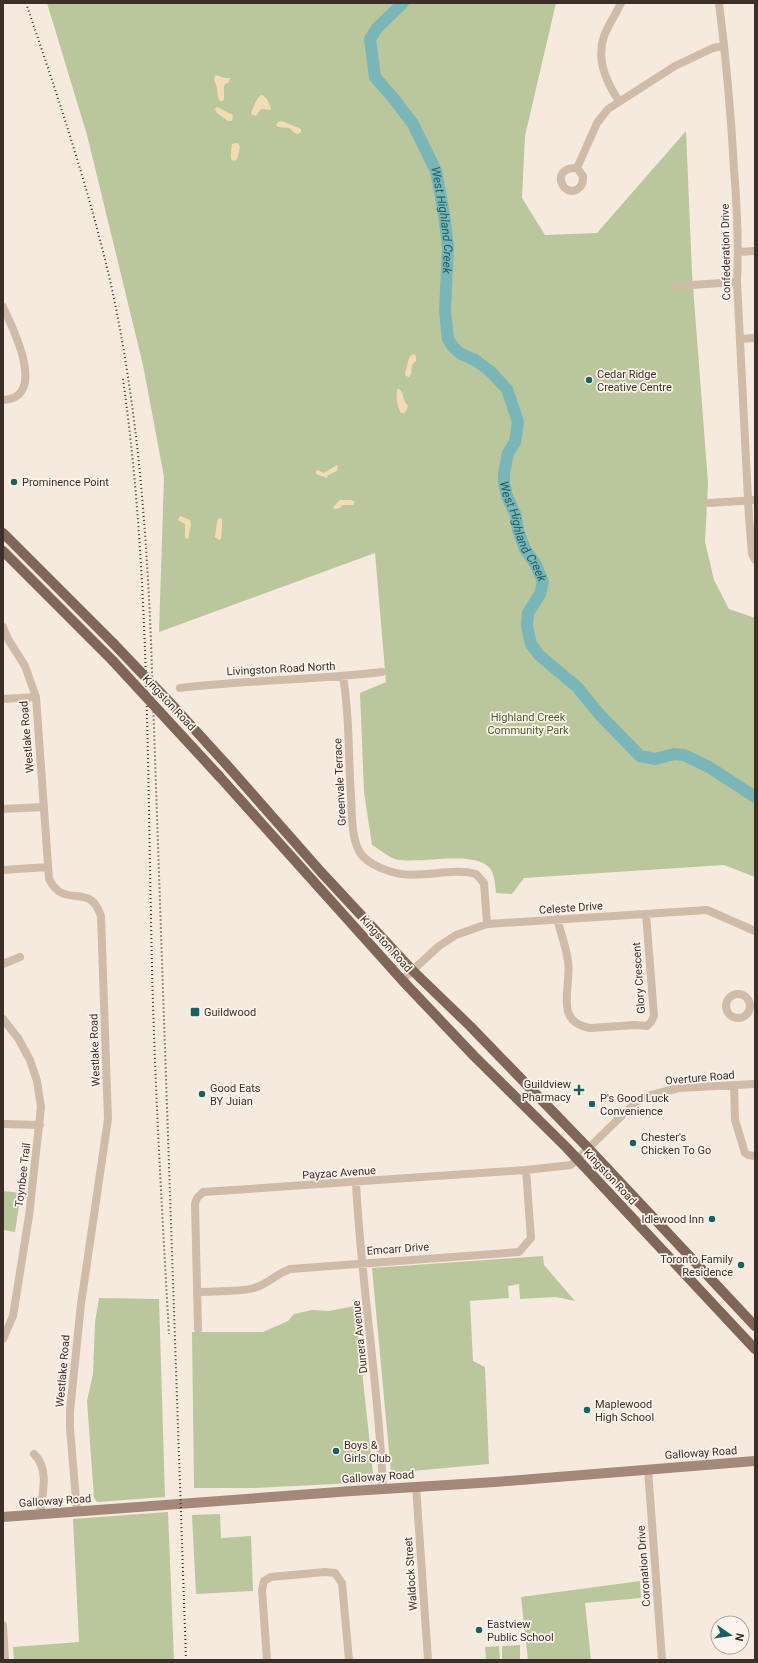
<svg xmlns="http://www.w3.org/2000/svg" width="758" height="1663" viewBox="0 0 758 1663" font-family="Roboto,sans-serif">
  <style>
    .green { fill: #bac79c }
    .sand { fill: #f4dcb2 }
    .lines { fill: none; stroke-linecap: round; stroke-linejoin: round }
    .river { stroke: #7ab5b7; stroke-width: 12 }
    .street { stroke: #d0baa8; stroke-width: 8 }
    .secondary { stroke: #a48879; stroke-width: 10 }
    .primary { stroke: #806559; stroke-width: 10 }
    .rail { stroke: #3c2f29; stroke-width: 2; stroke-dasharray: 1 3; stroke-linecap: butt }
    .primary-bridge { stroke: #806559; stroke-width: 10 }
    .poi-dot { fill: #196063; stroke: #fcf4ec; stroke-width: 1.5 }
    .labels { text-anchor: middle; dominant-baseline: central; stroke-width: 3.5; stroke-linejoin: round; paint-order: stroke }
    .street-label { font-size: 11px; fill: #3c2f29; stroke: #fcf4ec }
    .poi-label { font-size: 11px; fill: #3c2f29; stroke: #fcf4ec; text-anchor: start }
    .park-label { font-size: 11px; fill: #4c5e2a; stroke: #fcf4ec }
    .water-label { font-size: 12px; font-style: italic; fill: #196063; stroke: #fcf4ec }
  </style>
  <rect width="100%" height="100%" fill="#f6eadf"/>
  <path class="green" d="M47,3H556L525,136L522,198L545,235L597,233L686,131L692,273L708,483L705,542L714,580L729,609L755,618V877L724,865L524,878L512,894L496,893C495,885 495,874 489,867C470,850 419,865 395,859C388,857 379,849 372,845L364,792L360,693L386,682L375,553L159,632L164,477L143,365L87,135Z
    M3,1191L21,1193L15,1232L3,1230Z
    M543,1256L544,1265L575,1301L556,1297L520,1299L519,1284L508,1286L509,1298L470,1301L473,1361L485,1367L489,1464L391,1473L372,1268Z
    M99,1298L159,1299L165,1497L97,1502L94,1498L87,1401L93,1374L95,1322Z
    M355,1306L374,1482L255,1488H194L192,1332H263L288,1321L294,1314L312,1310L329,1311Z
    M168,1512L174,1660H14L13,1647L79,1642L73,1519Z
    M220,1514L221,1538L251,1536L253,1591L196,1594L192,1515Z
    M640,1581L641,1598L585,1603L591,1660H528L521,1597Z
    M520,1645V1660H502V1646Z
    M499,1646L500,1660H486L485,1647Z"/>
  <path class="sand" d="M215,75L225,78H230L229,82L225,84C222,90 226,95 223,101H220C216,95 219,89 214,80Z
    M261,95C266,95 271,106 271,110L261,109L256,116L251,114C253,108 256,99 261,95Z
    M217,107L233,115L232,121H228L217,113L215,109Z
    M282,121L301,129V132L298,134L295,133L289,128L278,127L276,125L278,122Z
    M235,143H238L240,147L237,159L234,161L231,159C231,156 231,148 232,144Z
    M415,354L416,358V361L412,365L411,374L409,377L406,376L405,373C407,368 408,358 411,355Z
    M399,389C404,392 402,400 408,406L405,413H401C397,406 396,399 397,390Z
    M337,465L338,467L337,471L328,475L327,478L316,474V471L318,470L324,473Z
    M340,500H351L355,502L353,505H342L340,508L334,509L333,507Z
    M180,516L190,520L191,524L188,539L185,538V524L178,520Z
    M219,518L222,519C222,522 222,535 221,539L219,540L215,537L217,522Z"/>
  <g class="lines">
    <path class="river" id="s1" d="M403,3L377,28L370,39L375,77L394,99L413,124L436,171L444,214L448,247L445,311L448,339L453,347L461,354L475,360L490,371L507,389L518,422L515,442L508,453L504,473V483L507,496L516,516L518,530L525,549L536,565L543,582L540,594L528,613L527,626L531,644L539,655L577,687L600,715L640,756L655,759L674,754L684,755L709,767L755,797"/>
    <path class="street" d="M719,3C726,58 731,114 734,169C737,207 739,244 737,282L749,518L752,554L755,560
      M619,101C606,82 596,59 604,36C608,25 616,14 621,3
      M577,168L583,176C583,181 583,185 579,188C564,201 548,167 577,168L597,123L608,109L675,66L713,48L724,46
      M739,252L755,251
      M677,286L737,282
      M3,307C13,328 48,398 3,400
      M740,339L755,338
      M709,503L755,500
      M3,627L8,639L25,666L36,697L49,879C65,911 89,880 101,916L108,1119L81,1304L70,1411V1428L77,1512
      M343,677C350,716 348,755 351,795C352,812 351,836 359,851C365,862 381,869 392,872C420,880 450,867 476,874L484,883L487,924
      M180,688C247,680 315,680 382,672
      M3,699L36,697
      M3,809L44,807
      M3,870L48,867
      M557,919C561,933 566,947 568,961C572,986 553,1022 590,1028L635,1025L647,1026L651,1022L654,1016L646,914
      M3,964L20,957
      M402,980L439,946L456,935L487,924L707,910L755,931
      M726 1006a12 12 0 1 1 24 0a12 12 0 1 1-24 0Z
      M3,1019L18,1038L30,1060L37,1081L41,1107L29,1216L13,1316L3,1339
      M734,1085L735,1120L745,1153L748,1155L755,1156
      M3,1124L40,1125
      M356,1183C361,1285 379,1386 383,1489
      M198,1292C214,1291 240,1292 254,1288C268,1284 276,1274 290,1269L519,1252L531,1238L526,1170
      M198,1329L195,1204L197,1198L203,1192L526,1170L571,1165L637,1101L651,1095L679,1088L755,1084
      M34,1454C50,1469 42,1495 40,1514
      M648,1469L662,1660
      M416,1486L428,1660
      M3,1625L5,1660
      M267,1660L262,1590L264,1581L271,1577L325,1572L335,1573L342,1583L349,1660"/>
    <path class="secondary" d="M3,1517L352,1491L495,1482L755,1461"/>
    <path class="primary" d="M3,533L113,643
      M3,551L113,661
      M226,764L321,872L412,970L470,1026L588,1148L755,1326
      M219,776L402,980L474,1056L566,1147L755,1349"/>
    <path class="rail" d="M26,3C58,97 90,192 112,289C137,406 146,522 151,641L186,1660
      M123,379C148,557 147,737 151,916C153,1055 161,1194 169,1334"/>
    <path class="primary-bridge" d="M113,643L175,708L226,764
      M113,661L219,776"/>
  </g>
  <g class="poi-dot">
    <circle cx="589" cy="380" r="4"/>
    <circle cx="14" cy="482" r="4"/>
    <rect x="190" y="1007" width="10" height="10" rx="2"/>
    <path d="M577 1084h4v4h4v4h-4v4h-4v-4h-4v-4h4z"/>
    <circle cx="202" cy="1094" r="4"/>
    <circle cx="592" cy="1104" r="4"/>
    <circle cx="633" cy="1143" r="4"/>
    <circle cx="712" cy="1219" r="4"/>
    <circle cx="741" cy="1265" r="4"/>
    <circle cx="587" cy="1410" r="4"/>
    <circle cx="336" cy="1451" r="4"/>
    <circle cx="479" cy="1630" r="4"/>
  </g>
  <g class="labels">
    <g class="street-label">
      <text transform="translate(726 252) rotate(-91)">Confederation Drive</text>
      <text transform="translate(281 669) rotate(-3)">Livingston Road North</text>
      <text transform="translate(169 703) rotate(47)">Kingston Road</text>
      <text transform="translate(27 737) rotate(-95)">Westlake Road</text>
      <text transform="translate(340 782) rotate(-93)">Greenvale Terrace</text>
      <text transform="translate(571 908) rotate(-4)">Celeste Drive</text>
      <text transform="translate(386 944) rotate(48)">Kingston Road</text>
      <text transform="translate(639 978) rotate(-94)">Glory Crescent</text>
      <text transform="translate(95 1050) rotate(-92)">Westlake Road</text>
      <text transform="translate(700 1078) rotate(-5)">Overture Road</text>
      <text transform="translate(339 1173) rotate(-4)">Payzac Avenue</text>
      <text transform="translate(23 1175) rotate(-83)">Toynbee Trail</text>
      <text transform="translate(610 1177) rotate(47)">Kingston Road</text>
      <text transform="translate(398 1249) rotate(-4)">Emcarr Drive</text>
      <text transform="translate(360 1337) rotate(-96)">Dunera Avenue</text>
      <text transform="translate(63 1371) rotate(-85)">Westlake Road</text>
      <text transform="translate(701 1453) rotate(-4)">Galloway Road</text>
      <text transform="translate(378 1477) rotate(-4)">Galloway Road</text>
      <text transform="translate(55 1501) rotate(-4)">Galloway Road</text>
      <text transform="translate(644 1566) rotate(-94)">Coronation Drive</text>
      <text transform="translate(411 1574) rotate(-94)">Waldock Street</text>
    </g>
    <g class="poi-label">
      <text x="597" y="374">Cedar Ridge<tspan x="597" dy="13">Creative Centre</tspan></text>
      <text x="22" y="482">Prominence Point</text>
      <text x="204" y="1012">Guildwood</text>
      <text x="571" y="1084" text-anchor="end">Guildview<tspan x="571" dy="13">Pharmacy</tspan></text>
      <text x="210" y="1088">Good Eats<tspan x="210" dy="13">BY Juian</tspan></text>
      <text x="600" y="1098">P's Good Luck<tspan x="600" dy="13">Convenience</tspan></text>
      <text x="641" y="1137">Chester's<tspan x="641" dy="13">Chicken To Go</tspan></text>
      <text x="704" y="1219" text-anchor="end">Idlewood Inn</text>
      <text x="733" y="1259" text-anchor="end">Toronto Family<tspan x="733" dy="13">Residence</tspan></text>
      <text x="595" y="1404">Maplewood<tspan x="595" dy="13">High School</tspan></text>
      <text x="344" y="1445">Boys &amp;<tspan x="344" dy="13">Girls Club</tspan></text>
      <text x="487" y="1624">Eastview<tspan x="487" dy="13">Public School</tspan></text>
    </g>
    <g class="park-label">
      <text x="528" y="717">Highland Creek<tspan x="528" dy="13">Community Park</tspan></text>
    </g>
    <g class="water-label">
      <text stroke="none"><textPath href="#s1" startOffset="250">West Highland Creek</textPath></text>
      <text stroke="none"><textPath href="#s1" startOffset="599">West Highland Creek</textPath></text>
    </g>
  </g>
  <rect width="758" height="1663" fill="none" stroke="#3c2f29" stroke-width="8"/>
  <g transform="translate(730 1635) rotate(103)"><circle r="19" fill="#fcf4ec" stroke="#afa59e"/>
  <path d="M0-3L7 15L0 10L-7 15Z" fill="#196063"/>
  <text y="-6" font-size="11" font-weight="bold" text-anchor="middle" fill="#3c2f29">N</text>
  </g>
</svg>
